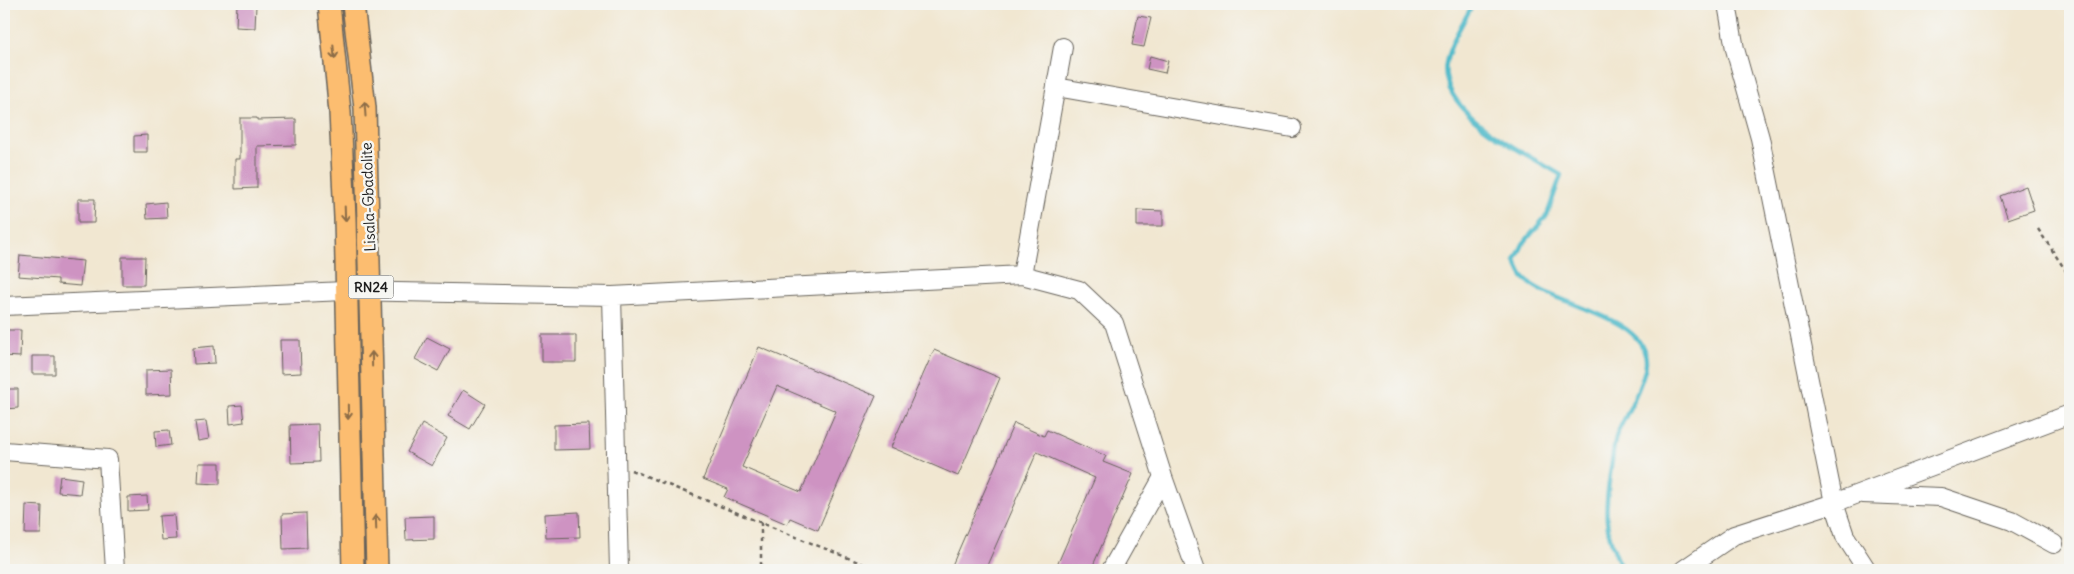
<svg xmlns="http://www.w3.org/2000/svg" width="2074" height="574" viewBox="0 0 2074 574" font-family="Delius,sans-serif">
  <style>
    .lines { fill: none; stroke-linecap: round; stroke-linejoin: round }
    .stream { stroke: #4db9c9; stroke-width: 4.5 }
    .building { fill: #ce93c2; fill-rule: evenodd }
    .minor-casing { stroke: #67635b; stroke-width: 20 }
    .major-casing { stroke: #67635b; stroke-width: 24 }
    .path { stroke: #67635b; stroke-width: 2.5; stroke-dasharray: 4 4; stroke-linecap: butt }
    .minor { stroke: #fff; stroke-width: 18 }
    .major { stroke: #fcbd6f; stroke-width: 21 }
    .oneway { stroke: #8c6c46 }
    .labels { text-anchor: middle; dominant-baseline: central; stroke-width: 5; stroke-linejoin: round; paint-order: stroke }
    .shield { fill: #f6f6f2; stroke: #5d5d5c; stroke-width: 1 }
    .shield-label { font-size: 14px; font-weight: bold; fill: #1c1c1c }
    .street-label { font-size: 15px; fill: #1c1c1c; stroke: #f6f6f2 }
  </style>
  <rect width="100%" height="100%" fill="#f6f6f2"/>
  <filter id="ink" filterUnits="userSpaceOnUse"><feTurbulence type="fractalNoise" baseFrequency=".02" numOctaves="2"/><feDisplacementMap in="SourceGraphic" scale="10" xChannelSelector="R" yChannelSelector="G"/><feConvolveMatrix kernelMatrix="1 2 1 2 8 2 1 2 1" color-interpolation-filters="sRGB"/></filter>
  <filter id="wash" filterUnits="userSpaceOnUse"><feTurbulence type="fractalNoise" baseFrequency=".0096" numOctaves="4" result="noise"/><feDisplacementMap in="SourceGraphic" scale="20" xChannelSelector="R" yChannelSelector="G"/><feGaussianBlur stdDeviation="1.12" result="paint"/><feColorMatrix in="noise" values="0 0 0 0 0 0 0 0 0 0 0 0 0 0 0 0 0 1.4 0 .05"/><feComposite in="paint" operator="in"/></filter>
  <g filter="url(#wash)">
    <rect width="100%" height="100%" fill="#f1e7d1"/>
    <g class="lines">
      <path class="stream" d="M1473,4C1463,23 1450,42 1446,63C1437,113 1526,153 1561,175L1547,215L1523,244L1515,261C1518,266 1520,274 1524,278C1547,304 1644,314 1646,360C1647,377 1625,417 1617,434C1613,444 1613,457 1611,467C1605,511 1602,530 1623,570"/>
    </g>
    <g id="blocks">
      <path class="building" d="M237,4L256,5L255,28L236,27Z
        M1138,16L1151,18L1144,47L1132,45Z
        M1150,56L1168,61L1165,73L1147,69Z
        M240,118H257V120L296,119V145L257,146V188L235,189V159H240Z
        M147,135V152H134V136Z
        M2026,186L2034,210L2008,219L2000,196Z
        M78,199H95L94,223H78Z
        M166,202L167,218L147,219L146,204Z
        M1137,210L1163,211V226H1137Z
        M20,255L83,261L80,286L58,284V279L18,276Z
        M122,257H145L144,285H122Z
        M4,330H21L20,357L4,356Z
        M542,335H576V362H542Z
        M427,337L450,349L438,371L415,359Z
        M280,340H300L301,373L281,374Z
        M214,346L215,363L194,364L193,348Z
        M759,347L876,396L818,530L790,518L787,524L724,497L728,489L703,479ZM777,386L836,411L801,492L742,467Z
        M934,350L1000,378L958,476L891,447Z
        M32,356H55V374H32Z
        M171,369L172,394L146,395V370Z
        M4,389H18V408L4,409Z
        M463,390L485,404L470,429L448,416Z
        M242,405L244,422L230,424L229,406Z
        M206,421L209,439L198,441L195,422Z
        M1014,423L1044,436L1047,430L1106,456L1103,462L1133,474L1091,570H1055L1095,478L1037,452L985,570H950Z
        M318,424L319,462L291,463L290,425Z
        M422,424L447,438L432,466L407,452Z
        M589,424L590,449L554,450V425Z
        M169,430L171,445L156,447L155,431Z
        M199,463H220V484L198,483Z
        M60,476L82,479L80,494L58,492Z
        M147,496L148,510L128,511V497Z
        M26,505L42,506L41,534H25Z
        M579,512L580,537L546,538L545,514Z
        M306,513L307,548L283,549L282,514Z
        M174,515L176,539L161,540L159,516Z
        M434,516V539L406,540L405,517Z"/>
    </g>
  </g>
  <g filter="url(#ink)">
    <use href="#blocks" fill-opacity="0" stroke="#67635b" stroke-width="1"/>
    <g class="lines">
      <defs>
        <path id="minor" d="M1727,4L1735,49L1760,138L1834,503L1845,536L1867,570
          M1056,87L1292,128
          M1022,275L1063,47
          M612,296L619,570
          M4,306L345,291L612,296L1022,275L1079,290L1114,323L1163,477L1196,570
          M4,451L108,459L115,570
          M1863,494L1941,497L2012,521L2054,544
          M1111,570L1163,477
          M1683,570L1734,535L1834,503L2070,414"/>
        <path id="major" d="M329,4L340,112L345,218L353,570
          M353,4L365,108L377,570"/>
      </defs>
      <use href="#minor" class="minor-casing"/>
      <use href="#major" class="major-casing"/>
      <path class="path" d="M2038,229L2070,277
        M631,470L878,570
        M761,522V570"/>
      <use href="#minor" class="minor"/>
      <use href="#major" class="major"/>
    </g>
    <defs><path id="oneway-shaft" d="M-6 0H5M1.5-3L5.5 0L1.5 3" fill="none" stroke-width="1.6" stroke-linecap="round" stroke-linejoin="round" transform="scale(1.25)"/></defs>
    <g class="oneway">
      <use href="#oneway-shaft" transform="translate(334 52) rotate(84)"/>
      <use href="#oneway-shaft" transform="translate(365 109) rotate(-94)"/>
      <use href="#oneway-shaft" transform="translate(345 214) rotate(88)"/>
      <use href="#oneway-shaft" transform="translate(372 359) rotate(-91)"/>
      <use href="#oneway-shaft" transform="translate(348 412) rotate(89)"/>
      <use href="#oneway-shaft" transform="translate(376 522) rotate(-92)"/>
    </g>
  </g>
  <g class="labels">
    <rect class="shield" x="348.5" y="275.5" width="45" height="23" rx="4"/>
    <g class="shield-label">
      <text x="371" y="287">RN24</text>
    </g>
    <g class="street-label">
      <text transform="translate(368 197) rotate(-92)">Lisala-Gbadolite</text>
    </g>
  </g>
  <rect width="2074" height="574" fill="none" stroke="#f6f6f2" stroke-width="20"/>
</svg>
